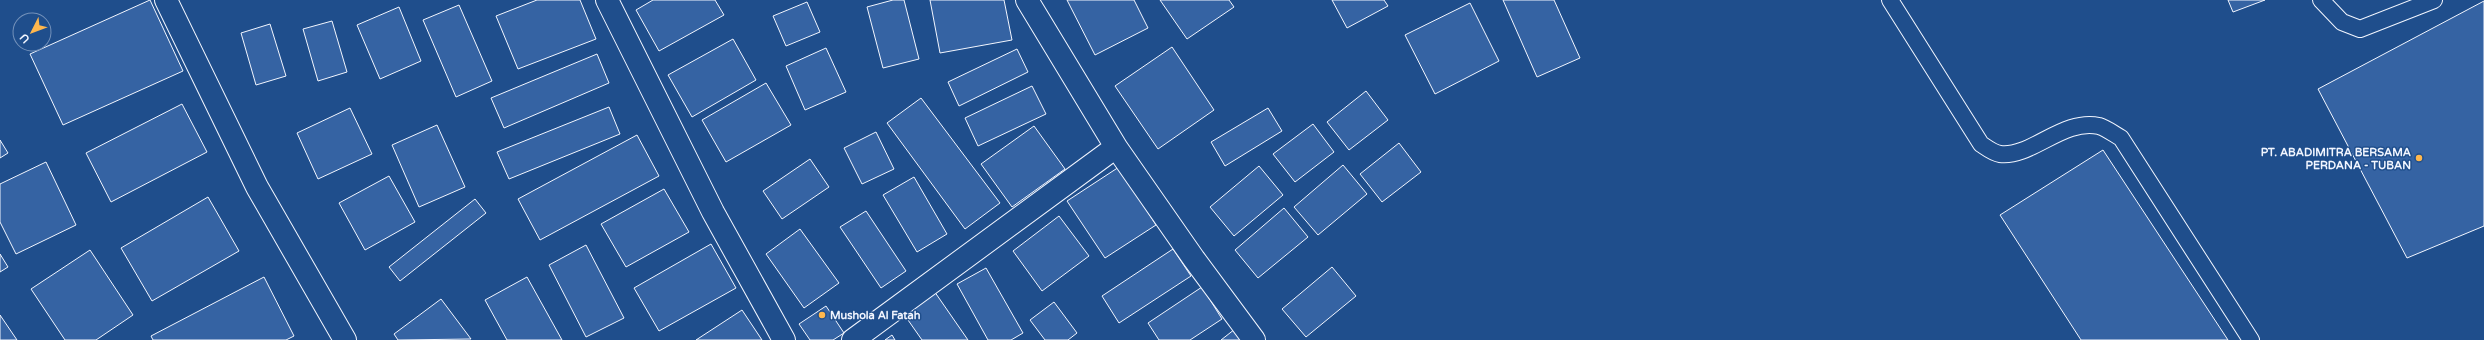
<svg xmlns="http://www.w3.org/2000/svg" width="2484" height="340" viewBox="0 0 2484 340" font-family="'Varela Round',sans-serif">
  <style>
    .building { fill: #3563a3; stroke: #f2f6ff }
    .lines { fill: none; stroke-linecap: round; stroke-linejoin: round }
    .lane-casing { stroke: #f2f6ff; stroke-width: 18 }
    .street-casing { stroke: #f2f6ff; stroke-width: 24 }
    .lane { stroke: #1f4e8c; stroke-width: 16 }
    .street { stroke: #1f4e8c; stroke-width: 22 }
    .poi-dot { fill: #ffb74d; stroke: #1f4e8c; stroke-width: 1.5 }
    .labels { text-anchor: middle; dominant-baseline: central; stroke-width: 3; stroke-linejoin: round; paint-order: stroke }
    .poi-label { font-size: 11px; font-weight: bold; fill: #f2f6ff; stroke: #1f4e8c; text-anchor: end }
  </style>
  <rect width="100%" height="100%" fill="#1f4e8c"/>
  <path class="building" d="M150,0L183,71L63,125L30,54Z
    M537,0H580L596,39L518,69L496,16Z
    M653,0H715L724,15L659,51L636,10Z
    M893,0H904L919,59L883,68L867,7Z
    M930,0H1004L1012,40L940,53Z
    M1067,0H1134L1148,28L1095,55Z
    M1160,0H1229L1234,7L1187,39Z
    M1332,0H1384L1388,6L1347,28Z
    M1503,0H1554L1580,58L1537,77Z
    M2228,0H2265L2233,12Z
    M2484,1V226L2407,258L2318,89Z
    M807,2L820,32L786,46L773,16Z
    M1470,3L1499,61L1435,94L1405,35Z
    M459,5L492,81L456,97L423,20Z
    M399,7L421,61L380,79L357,25Z
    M332,21L347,72L318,81L303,29Z
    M270,24L286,76L256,85L241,33Z
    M733,39L756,80L692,117L668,75Z
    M1172,47L1214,110L1158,149L1115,86Z
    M826,48L846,92L805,110L786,66Z
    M1017,49L1028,72L959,106L948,82Z
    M597,54L609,83L504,128L491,98Z
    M766,83L791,125L726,162L702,120Z
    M1032,86L1046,114L978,146L965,118Z
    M1366,91L1388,120L1349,150L1327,122Z
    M921,98L1000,203L965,229L887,123Z
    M182,104L207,152L111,202L86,153Z
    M609,107L620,134L509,179L497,152Z
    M350,108L372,154L318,179L297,133Z
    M1268,108L1282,131L1225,166L1211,142Z
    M1313,124L1334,152L1295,182L1273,154Z
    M437,125L465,187L419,207L392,145Z
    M1034,126L1065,169L1012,207L981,164Z
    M876,132L894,169L862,184L844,148Z
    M637,135L659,176L540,240L518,199Z
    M0,140L8,153L0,158Z
    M1399,143L1421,172L1382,202L1360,174Z
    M2103,150L2228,340H2081L2000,215Z
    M810,159L829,187L782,219L763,191Z
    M46,162L76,225L16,254L0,222V184Z
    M1343,165L1367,194L1318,235L1294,207Z
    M1259,166L1283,195L1234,236L1210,207Z
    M1119,167L1156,225L1105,258L1067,201Z
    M389,176L415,222L365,250L339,203Z
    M914,177L947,234L917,252L883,195Z
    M664,189L689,232L626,267L601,224Z
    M208,197L239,251L152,301L121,248Z
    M475,199L486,213L400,281L389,267Z
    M1284,208L1308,237L1258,278L1235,250Z
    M866,211L906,271L881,288L840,227Z
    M1059,216L1089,256L1042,291L1013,251Z
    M800,229L839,283L804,308L766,254Z
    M711,244L736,288L659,331L634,288Z
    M586,245L624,318L586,337L549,265Z
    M1173,249L1191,276L1119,323L1102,296Z
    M90,250L133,315L96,340H65L31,289Z
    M0,254L8,267L0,272Z
    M1332,267L1356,296L1306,337L1282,309Z
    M986,268L1023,333L1011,340H988L957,284Z
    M264,277L294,336L286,340H153L151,336Z
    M527,277L562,340H507L485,300Z
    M1202,287L1222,319L1190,340H1159L1148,323Z
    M932,288L968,340H922L901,310Z
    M441,299L471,339L398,340L394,334Z
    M1054,302L1077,333L1068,340H1045L1030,320Z
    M826,306L844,333L833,340H810L799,324Z
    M742,310L762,340H696Z
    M0,315L17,340H0Z
    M1235,329L1244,340H1221Z
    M892,335L895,340H885Z"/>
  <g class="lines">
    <defs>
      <path id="lane" d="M1890,0L1981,144C1987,148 1993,153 2000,154C2031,158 2063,118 2099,126C2106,128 2114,134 2121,138L2251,340
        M2321,0L2342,22L2360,29L2434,0"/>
      <path id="street" d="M166,0L257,187L345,340
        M607,0L713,212L784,340
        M1027,0L1116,147
        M853,340L1116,147L1194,259L1254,340"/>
    </defs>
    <use href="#lane" class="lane-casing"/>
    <use href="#street" class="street-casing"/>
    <use href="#lane" class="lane"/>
    <use href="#street" class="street"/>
  </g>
  <g class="poi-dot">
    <circle cx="2419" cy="158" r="4"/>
    <circle cx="822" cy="315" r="4"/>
  </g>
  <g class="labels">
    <g class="poi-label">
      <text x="2411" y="152">PT. ABADIMITRA BERSAMA<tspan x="2411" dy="13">PERDANA - TUBAN</tspan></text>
      <text x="830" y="315" text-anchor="start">Mushola Al Fatah</text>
    </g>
  </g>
  <g transform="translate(32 32) rotate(228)"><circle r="19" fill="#1f4e8c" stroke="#7391ba"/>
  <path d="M0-3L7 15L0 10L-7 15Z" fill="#ffb74d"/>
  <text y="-6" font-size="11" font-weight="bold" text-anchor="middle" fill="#f2f6ff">U</text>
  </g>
</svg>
